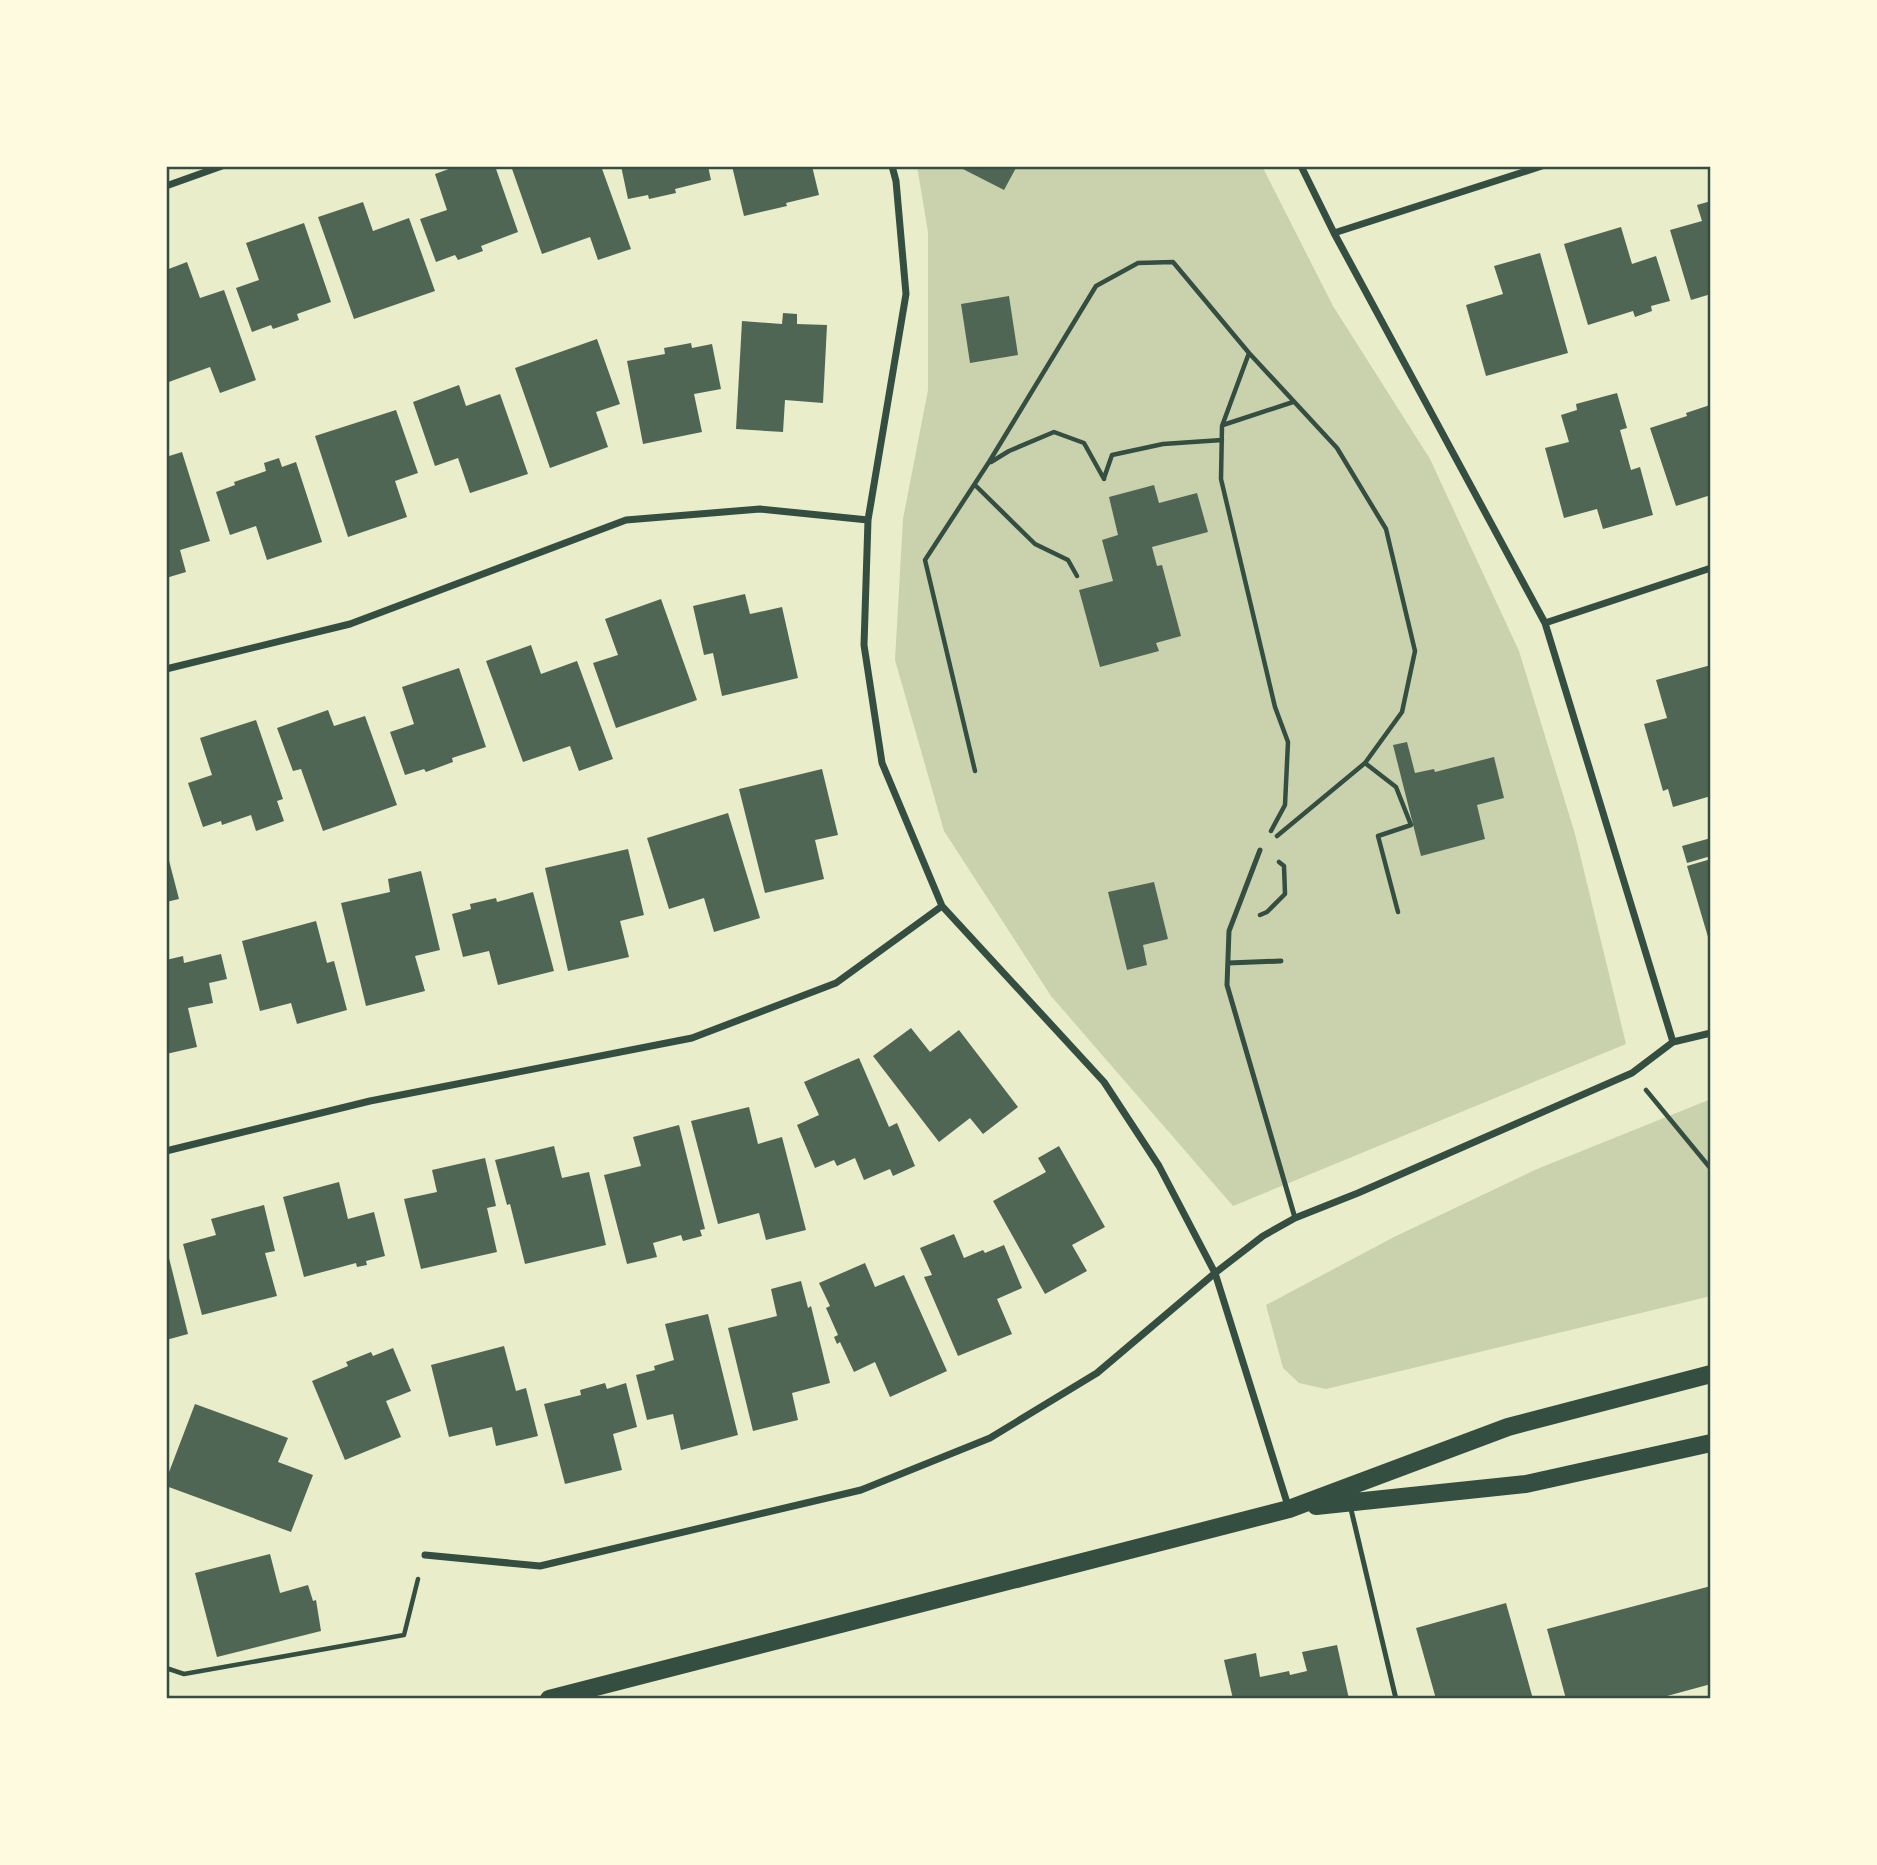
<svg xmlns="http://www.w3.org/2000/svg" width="1877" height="1865" viewBox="0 0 1877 1865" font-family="Rubik,sans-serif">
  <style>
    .green { fill: #cad2ad }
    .building { fill: #4f6655 }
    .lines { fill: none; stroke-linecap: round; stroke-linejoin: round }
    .path { stroke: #344e41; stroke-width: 4.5 }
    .service { stroke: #344e41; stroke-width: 5 }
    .minor { stroke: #344e41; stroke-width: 7 }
    .primary { stroke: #344e41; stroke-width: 18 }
    .neatline { fill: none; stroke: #344e41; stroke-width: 2.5 }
  </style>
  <rect width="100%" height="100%" fill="#e9edc9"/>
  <path class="green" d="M917,166H1262L1333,306L1430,459L1519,651L1575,834L1626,1044L1233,1206L1051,996L944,831L895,660L903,519L928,390V232Z
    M1711,1099V1296L1326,1389L1299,1383L1283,1368L1266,1305L1394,1237L1537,1169Z"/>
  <path class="building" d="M457,166H495L518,232L481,246L483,251L458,260L455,255L436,262L420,219L447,210L435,174Z
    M511,166H601L631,249L598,260L590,237L542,254Z
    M621,166H708L711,180L675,189L676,193L649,199L648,195L628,199Z
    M732,166H812L819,195L786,203L787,206L744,216Z
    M957,166H1017L1004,190Z
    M1711,201V294L1691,300L1670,230L1702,221L1697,205Z
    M363,202L373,231L409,218L435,291L354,319L318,217Z
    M304,223L331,302L297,314L299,320L273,329L271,325L252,332L236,288L259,280L246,243Z
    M1621,227L1632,264L1656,256L1670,301L1651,306L1652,311L1635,317L1633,311L1588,325L1564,244Z
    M1540,253L1568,353L1486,376L1466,305L1503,294L1494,266Z
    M187,262L200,298L224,290L256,380L220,393L210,367L166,383V270Z
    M1009,296L1018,355L970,363L961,304Z
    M783,313L797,314V324L827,325L823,403L785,400L783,432L736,429L742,321L782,324Z
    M597,339L620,404L596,412L608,447L550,468L515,368Z
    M691,343L692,348L712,344L721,389L694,394L702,432L643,444L627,361L665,354L664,348Z
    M459,385L466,406L500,394L528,474L470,493L458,458L435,466L413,402Z
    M1617,393L1627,428L1620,430L1631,470L1640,467L1653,515L1603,529L1597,509L1564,518L1545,448L1569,442L1561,415L1577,410L1576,404Z
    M1710,405L1711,495L1676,506L1650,428L1687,416L1686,413Z
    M396,410L418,473L395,481L407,517L348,537L315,436Z
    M182,452L210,541L180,550L186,572L166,578V457Z
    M279,458L282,467L296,462L322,542L267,560L256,526L230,535L216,492L235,485L234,482L266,471L264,463Z
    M1154,485L1159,503L1197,493L1208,532L1152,547L1157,566L1162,565L1181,636L1156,643L1159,651L1100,667L1079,590L1113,581L1102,540L1118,535L1109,497Z
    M745,594L750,614L782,607L798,678L722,696L713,653L704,655L693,606Z
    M661,599L697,700L616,728L593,663L618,655L605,619Z
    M531,645L541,674L577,661L613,759L579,771L570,746L523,762L486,661Z
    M1711,665V796L1673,807L1668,789L1663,791L1644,724L1667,718L1656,680Z
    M459,668L486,747L452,758L453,762L426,772L424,769L405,775L390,732L414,724L402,687Z
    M328,710L334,726L365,716L397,805L323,831L301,769L293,771L277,728Z
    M256,720L283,799L277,801L284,821L256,831L251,815L222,825L221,821L203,827L188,783L212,775L200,738Z
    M1407,742L1415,773L1434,769L1435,772L1494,757L1504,798L1477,805L1485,839L1421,856L1393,745Z
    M822,769L838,835L815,840L824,879L765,893L739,789Z
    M728,813L760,918L714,932L704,898L669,909L647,838Z
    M1711,838V856L1687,863L1682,846Z
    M166,849L179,899L166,902Z
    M628,849L644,915L620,921L629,957L568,971L545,868Z
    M1711,859V936L1708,937L1687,866Z
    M421,871L440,950L415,956L425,991L366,1006L341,903L390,892L388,879Z
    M1154,882L1168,939L1143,945L1147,965L1127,970L1108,892Z
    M533,892L554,971L498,985L489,951L463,957L452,914L471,909L470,904L496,898L497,902Z
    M316,921L327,963L334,961L347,1010L297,1024L291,1003L260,1011L242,941Z
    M221,954L227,979L209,983L213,1003L188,1008L197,1047L166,1054V960L183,956L184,963Z
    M911,1028L930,1052L959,1030L1018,1107L983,1134L970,1118L939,1142L873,1056Z
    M859,1058L889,1127L897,1123L915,1166L893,1176L890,1169L864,1180L855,1158L837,1166L834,1160L815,1168L797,1125L819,1115L804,1082Z
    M749,1107L758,1144L782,1137L806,1230L766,1240L759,1213L718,1224L691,1121Z
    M679,1125L705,1229L700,1230L702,1236L683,1241L681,1235L653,1243L657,1257L627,1264L604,1175L641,1166L633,1137Z
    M554,1146L562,1178L589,1172L606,1245L525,1264L510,1204L507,1205L495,1160Z
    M1059,1146L1105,1227L1072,1245L1087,1271L1045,1294L993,1201L1046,1172L1038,1158Z
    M485,1158L496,1206L487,1208L497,1252L421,1269L404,1199L437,1192L432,1170Z
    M339,1182L348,1219L374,1212L385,1256L366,1261L367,1265L357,1267L356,1263L304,1277L283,1197Z
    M264,1205L275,1251L265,1253L277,1296L202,1315L183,1244L216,1235L211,1219Z
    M954,1234L964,1258L983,1250L985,1253L1004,1245L1022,1288L997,1299L1012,1334L958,1356L924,1277L932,1275L920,1248Z
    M166,1246L188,1334L166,1340Z
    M865,1263L875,1287L904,1275L947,1371L890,1397L875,1362L854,1372L840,1342L837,1344L834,1337L838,1335L826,1308L830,1306L819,1283Z
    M801,1281L808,1308L811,1306L830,1383L792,1393L798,1420L753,1431L728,1328L777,1316L771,1289Z
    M708,1314L738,1435L681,1450L673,1414L647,1420L636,1375L655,1370L654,1366L674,1360L665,1324Z
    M504,1346L516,1391L526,1388L538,1436L496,1446L492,1427L449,1437L431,1365Z
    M393,1348L411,1391L386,1401L401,1437L345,1460L312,1381L348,1366L346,1362L371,1352L373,1356Z
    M605,1383L607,1389L626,1383L637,1427L613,1434L622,1470L565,1484L544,1404L581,1395L580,1390Z
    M195,1404L288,1438L278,1462L313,1475L291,1532L166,1486V1480Z
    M270,1554L280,1593L308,1585L313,1601L316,1600L321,1631L217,1657L195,1573Z
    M1711,1586V1684L1656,1699H1566L1547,1629Z
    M1506,1603L1533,1699H1436L1416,1628Z
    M1337,1645L1349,1699H1233L1224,1660L1256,1653L1260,1677L1289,1671L1290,1675L1307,1671L1302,1652Z"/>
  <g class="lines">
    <path class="path" d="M1249,353L1222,426L1221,479L1275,707L1288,742L1285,805L1271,831
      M1223,425L1293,402
      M991,462L1009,451L1054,432L1084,443L1104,479
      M1104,478L1112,455L1163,444L1222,440
      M975,485L1035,544L1068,560L1077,576
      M1365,763L1396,787L1411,825L1378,836L1398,912
      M975,771L925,560L989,462L1096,286L1138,263L1173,262L1249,353L1337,448L1386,529L1415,651L1402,712L1365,763L1277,836
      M1260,915L1267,912L1285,894L1284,866L1279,862
      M1646,1090L1711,1169
      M166,1668L184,1674L404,1635L418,1579"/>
    <path class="service" d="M1260,850L1229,931L1227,985L1295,1218
      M1228,963L1281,961
      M1350,1505L1396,1699"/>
    <path class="minor" d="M892,166L896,181L906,294L868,520L864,645L882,763L942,906L1104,1082L1159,1166L1215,1273L1289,1509
      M1301,166L1334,233L1545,623L1673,1042
      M166,186L222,166
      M1334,233L1542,166
      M1545,623L1711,568
      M166,669L350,624L626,520L760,509L868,520
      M166,1151L370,1101L692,1038L836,983L942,906
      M425,1555L540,1566L861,1490L990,1438L1097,1373L1215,1273L1263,1236L1295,1218L1358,1193L1632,1073L1673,1042L1711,1033"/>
    <path class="primary" d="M1316,1506L1526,1484L1711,1443
      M549,1699L1289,1509L1508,1427L1711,1374"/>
  </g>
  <rect width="1877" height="1865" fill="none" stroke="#fefae0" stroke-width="336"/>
  <rect x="168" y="168" width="1541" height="1529" class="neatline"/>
</svg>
